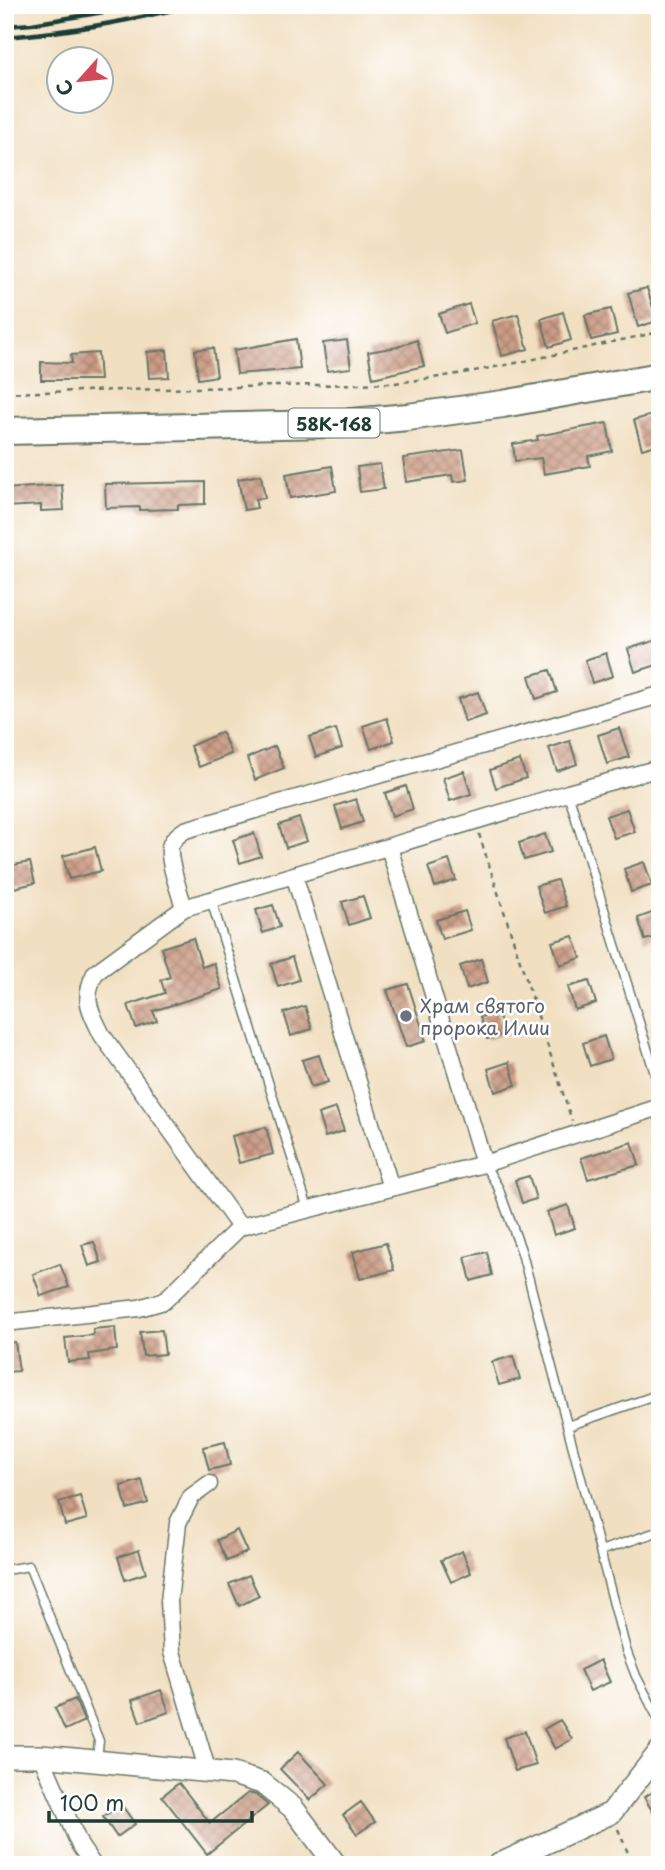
<svg xmlns="http://www.w3.org/2000/svg" width="665" height="1870" viewBox="0 0 665 1870" font-family="'Playpen Sans',sans-serif">
  <style>
    .building { fill: url(#building-cross-hatch) }
    .lines { fill: none; stroke-linecap: round; stroke-linejoin: round }
    .service-casing { stroke: #687665; stroke-width: 11 }
    .minor-casing { stroke: #687665; stroke-width: 19 }
    .tertiary-casing { stroke: #687665; stroke-width: 24 }
    .primary-casing { stroke: #687665; stroke-width: 30 }
    .path { stroke: #687665; stroke-width: 2.5; stroke-dasharray: 5 5; stroke-linecap: butt }
    .service { stroke: #fff; stroke-width: 8 }
    .minor { stroke: #fff; stroke-width: 16 }
    .tertiary { stroke: #fff; stroke-width: 21 }
    .primary { stroke: #fff; stroke-width: 26 }
    .rail { stroke: #1f3d34; stroke-width: 4.5 }
    .worship-dot { fill: #6b7280; stroke: #fff; stroke-width: 2.5 }
    .labels { text-anchor: middle; dominant-baseline: central; stroke-width: 5; stroke-linejoin: round; paint-order: stroke }
    .shield { fill: #fff; stroke: #627771; stroke-width: 2 }
    .shield-label { font-size: 18px; font-weight: bold; fill: #1f3d34 }
    .worship-label { font-size: 19px; fill: #5b616d; stroke: #fff; text-anchor: start }
  </style>
  <defs>
    <pattern id="building-cross-hatch" width="8" height="8" patternUnits="userSpaceOnUse" patternTransform="scale(1.75)"><rect width="8" height="8" fill="#cc9c86"/><path d="M0 0l8 8M0 8l8-8" fill="none" stroke="#a5806e"/></pattern>
  </defs>
  <rect width="100%" height="100%" fill="#fff"/>
  <filter id="ink" filterUnits="userSpaceOnUse"><feTurbulence type="fractalNoise" baseFrequency=".0143" numOctaves="2"/><feDisplacementMap in="SourceGraphic" scale="14" xChannelSelector="R" yChannelSelector="G"/><feConvolveMatrix kernelMatrix="1 2 1 2 8 2 1 2 1" color-interpolation-filters="sRGB"/></filter>
  <filter id="wash" filterUnits="userSpaceOnUse"><feTurbulence type="fractalNoise" baseFrequency=".00686" numOctaves="4" result="noise"/><feDisplacementMap in="SourceGraphic" scale="28" xChannelSelector="R" yChannelSelector="G"/><feGaussianBlur stdDeviation="1.57" result="paint"/><feColorMatrix in="noise" values="0 0 0 0 0 0 0 0 0 0 0 0 0 0 0 0 0 1.4 0 .05"/><feComposite in="paint" operator="in"/></filter>
  <g filter="url(#wash)">
    <rect width="100%" height="100%" fill="#f1dfc1"/>
    <g id="blocks">
      <path class="building" d="M647,288L657,321L638,327L628,293Z
        M469,304L475,323L445,333L439,314Z
        M611,309L617,334L591,340L585,315Z
        M563,312L571,340L549,347L541,319Z
        M518,314L528,349L502,356L492,321Z
        M296,339L300,369L237,374L234,350Z
        M347,340L351,368L327,371L323,343Z
        M417,340L424,366L373,378L368,352L397,347Z
        M213,348L217,376L198,379L195,350Z
        M167,350L169,377L149,378L147,352Z
        M98,353L100,380H41V362L72,363L71,355Z
        M660,413V444L642,449L634,420Z
        M607,423L612,451L588,456L590,466L544,474L541,458L515,461L513,444L538,440L537,436Z
        M463,450L468,480L453,482L452,475L406,482L403,458Z
        M380,464L384,489L360,492L357,467Z
        M332,466L336,491L290,498L286,474Z
        M261,475L265,498L255,499L257,508L244,510L238,479Z
        M205,482V504L178,505V509L140,510V507L106,508L105,484Z
        M62,485L64,510L41,511V505L5,507V489Z
        M660,639V664L635,672L628,649Z
        M606,653L613,676L592,683L585,660Z
        M550,670L557,692L536,699L529,676Z
        M478,692L486,715L465,722L458,699Z
        M387,718L394,741L371,749L363,726Z
        M619,728L629,757L607,764L598,735Z
        M336,729L342,748L316,757L309,737Z
        M222,732L231,754L199,767L190,746Z
        M570,741L577,764L557,771L549,748Z
        M275,746L284,768L255,780L247,758Z
        M520,760L526,778L496,788L490,770Z
        M464,771L471,794L450,801L443,778Z
        M406,786L413,809L392,816L385,793Z
        M356,799L363,822L342,829L335,806Z
        M627,809L635,832L614,838L606,816Z
        M299,818L307,841L286,848L279,825Z
        M254,833L261,856L240,863L233,840Z
        M545,834L551,852L524,860L519,843Z
        M95,847L101,871L69,879L63,856Z
        M449,860L456,880L435,887L428,867Z
        M30,862L35,883L14,888L9,866Z
        M644,862L652,885L631,892L624,869Z
        M557,880L566,906L545,913L536,886Z
        M363,896L370,918L349,925L342,902Z
        M273,905L280,927L263,933L256,910Z
        M660,910V936L645,940L638,918Z
        M465,911L471,930L442,939L436,920Z
        M573,936L581,958L560,965L552,942Z
        M193,938L202,967L214,963L222,989L153,1011L157,1021L136,1028L128,1005L165,993L161,980L170,977L161,948Z
        M292,957L299,980L278,987L271,964Z
        M481,959L488,982L467,989L460,966Z
        M589,981L596,1003L575,1010L568,987Z
        M408,984L426,1041L406,1047L387,990Z
        M305,1006L312,1029L291,1036L284,1013Z
        M497,1011L505,1034L487,1039L480,1017Z
        M604,1036L611,1059L590,1066L583,1043Z
        M319,1055L328,1082L311,1087L302,1060Z
        M509,1062L516,1085L495,1092L488,1069Z
        M336,1108L344,1131L325,1137L318,1114Z
        M266,1127L273,1154L239,1163L232,1136Z
        M632,1142L639,1165L588,1179L581,1158Z
        M529,1176L536,1199L522,1203L515,1180Z
        M568,1205L575,1228L554,1235L547,1212Z
        M94,1242L101,1262L89,1266L82,1245Z
        M386,1243L394,1270L360,1279L353,1252Z
        M487,1252L492,1275L471,1281L465,1257Z
        M60,1264L69,1287L41,1296L33,1274Z
        M115,1327L117,1350L89,1354L90,1360L68,1362L65,1338L93,1335V1329Z
        M162,1330L165,1354L143,1356L140,1332Z
        M15,1342L19,1371L5,1372V1343Z
        M513,1356L520,1379L499,1385L492,1362Z
        M225,1442L230,1465L209,1470L203,1447Z
        M142,1480L148,1503L127,1509L121,1486Z
        M80,1496L87,1519L65,1525L59,1502Z
        M237,1530L247,1552L227,1561L217,1540Z
        M139,1550L146,1573L125,1580L118,1557Z
        M462,1551L471,1573L451,1582L441,1560Z
        M249,1575L259,1596L239,1606L229,1584Z
        M600,1660L610,1682L590,1691L580,1670Z
        M161,1690L169,1712L140,1722L132,1700Z
        M75,1699L84,1721L65,1730L55,1708Z
        M560,1720L572,1739L555,1749L544,1729Z
        M525,1731L536,1765L515,1771L504,1738Z
        M298,1752L328,1784L310,1800L280,1769Z
        M179,1783L210,1823L248,1793L256,1795L268,1805L207,1854L162,1796Z
        M660,1788V1824L644,1797Z
        M361,1802L375,1822L357,1834L343,1815Z
        M121,1804L135,1824L117,1837L103,1817Z"/>
    </g>
  </g>
  <g filter="url(#ink)">
    <use href="#blocks" fill-opacity="0" stroke="#687665" stroke-width="2"/>
    <g class="lines">
      <defs>
        <path id="service" d="M568,793L660,1090
          M211,900L308,1209
          M484,1164L498,1187L522,1253L626,1650L636,1676L660,1722
          M568,1426L660,1394
          M600,1551L660,1531
          M11,1569L29,1566L99,1741L97,1759"/>
        <path id="minor" d="M389,847L484,1164
          M294,875L391,1188
          M184,908C180,893 168,862 170,847C172,839 179,834 185,830L660,695
          M240,1227L102,1035C90,1010 82,1000 95,973L184,908L568,793L660,768
          M5,1323L139,1308L164,1301L240,1227L484,1164L660,1107
          M41,1756L80,1846L93,1865
          M208,1772L172,1652L169,1601L178,1523L191,1497L209,1484"/>
        <path id="tertiary" d="M5,1756H41L233,1774L262,1783L293,1808L336,1865
          M498,1865L611,1813L660,1751"/>
        <path id="primary" d="M5,431L330,424L408,417L503,404L660,376"/>
      </defs>
      <use href="#service" class="service-casing"/>
      <use href="#minor" class="minor-casing"/>
      <use href="#tertiary" class="tertiary-casing"/>
      <use href="#primary" class="primary-casing"/>
      <path class="path" d="M5,393L394,383C484,373 571,350 660,332
        M479,834L572,1121
        M618,1829L633,1865"/>
      <use href="#service" class="service"/>
      <use href="#minor" class="minor"/>
      <use href="#tertiary" class="tertiary"/>
      <use href="#primary" class="primary"/>
      <path class="rail" d="M5,26L32,24L146,5
        M5,37C68,32 131,21 192,5"/>
    </g>
  </g>
  <circle class="worship-dot" cx="406" cy="1016" r="7"/>
  <g class="labels">
    <rect class="shield" x="288.5" y="408.5" width="91" height="29" rx="5"/>
    <g class="shield-label">
      <text x="334" y="423">58К-168</text>
    </g>
    <g class="worship-label">
      <text x="420" y="1005">Храм святого<tspan x="420" dy="22">пророка Илии</tspan></text>
    </g>
  </g>
  <rect width="665" height="1870" fill="none" stroke="#fff" stroke-width="28"/>
  <g transform="translate(80 80) rotate(243)"><circle r="33" fill="#ffffff" stroke="#a5b1ae" stroke-width="2"/>
  <path d="M0-5L12 26L0 18L-12 26Z" fill="#d1495b"/>
  <text y="-10" font-size="19" font-weight="bold" text-anchor="middle" fill="#1f3d34">С</text>
  </g>
  <path d="M49 1811v10h203v-10" fill="none" stroke="#1f3d34" stroke-width="3.5"/>
  <text x="60" y="1811" font-size="21" fill="#1f3d34" stroke="#ffffff" stroke-width="5" paint-order="stroke">100 m</text>
</svg>
